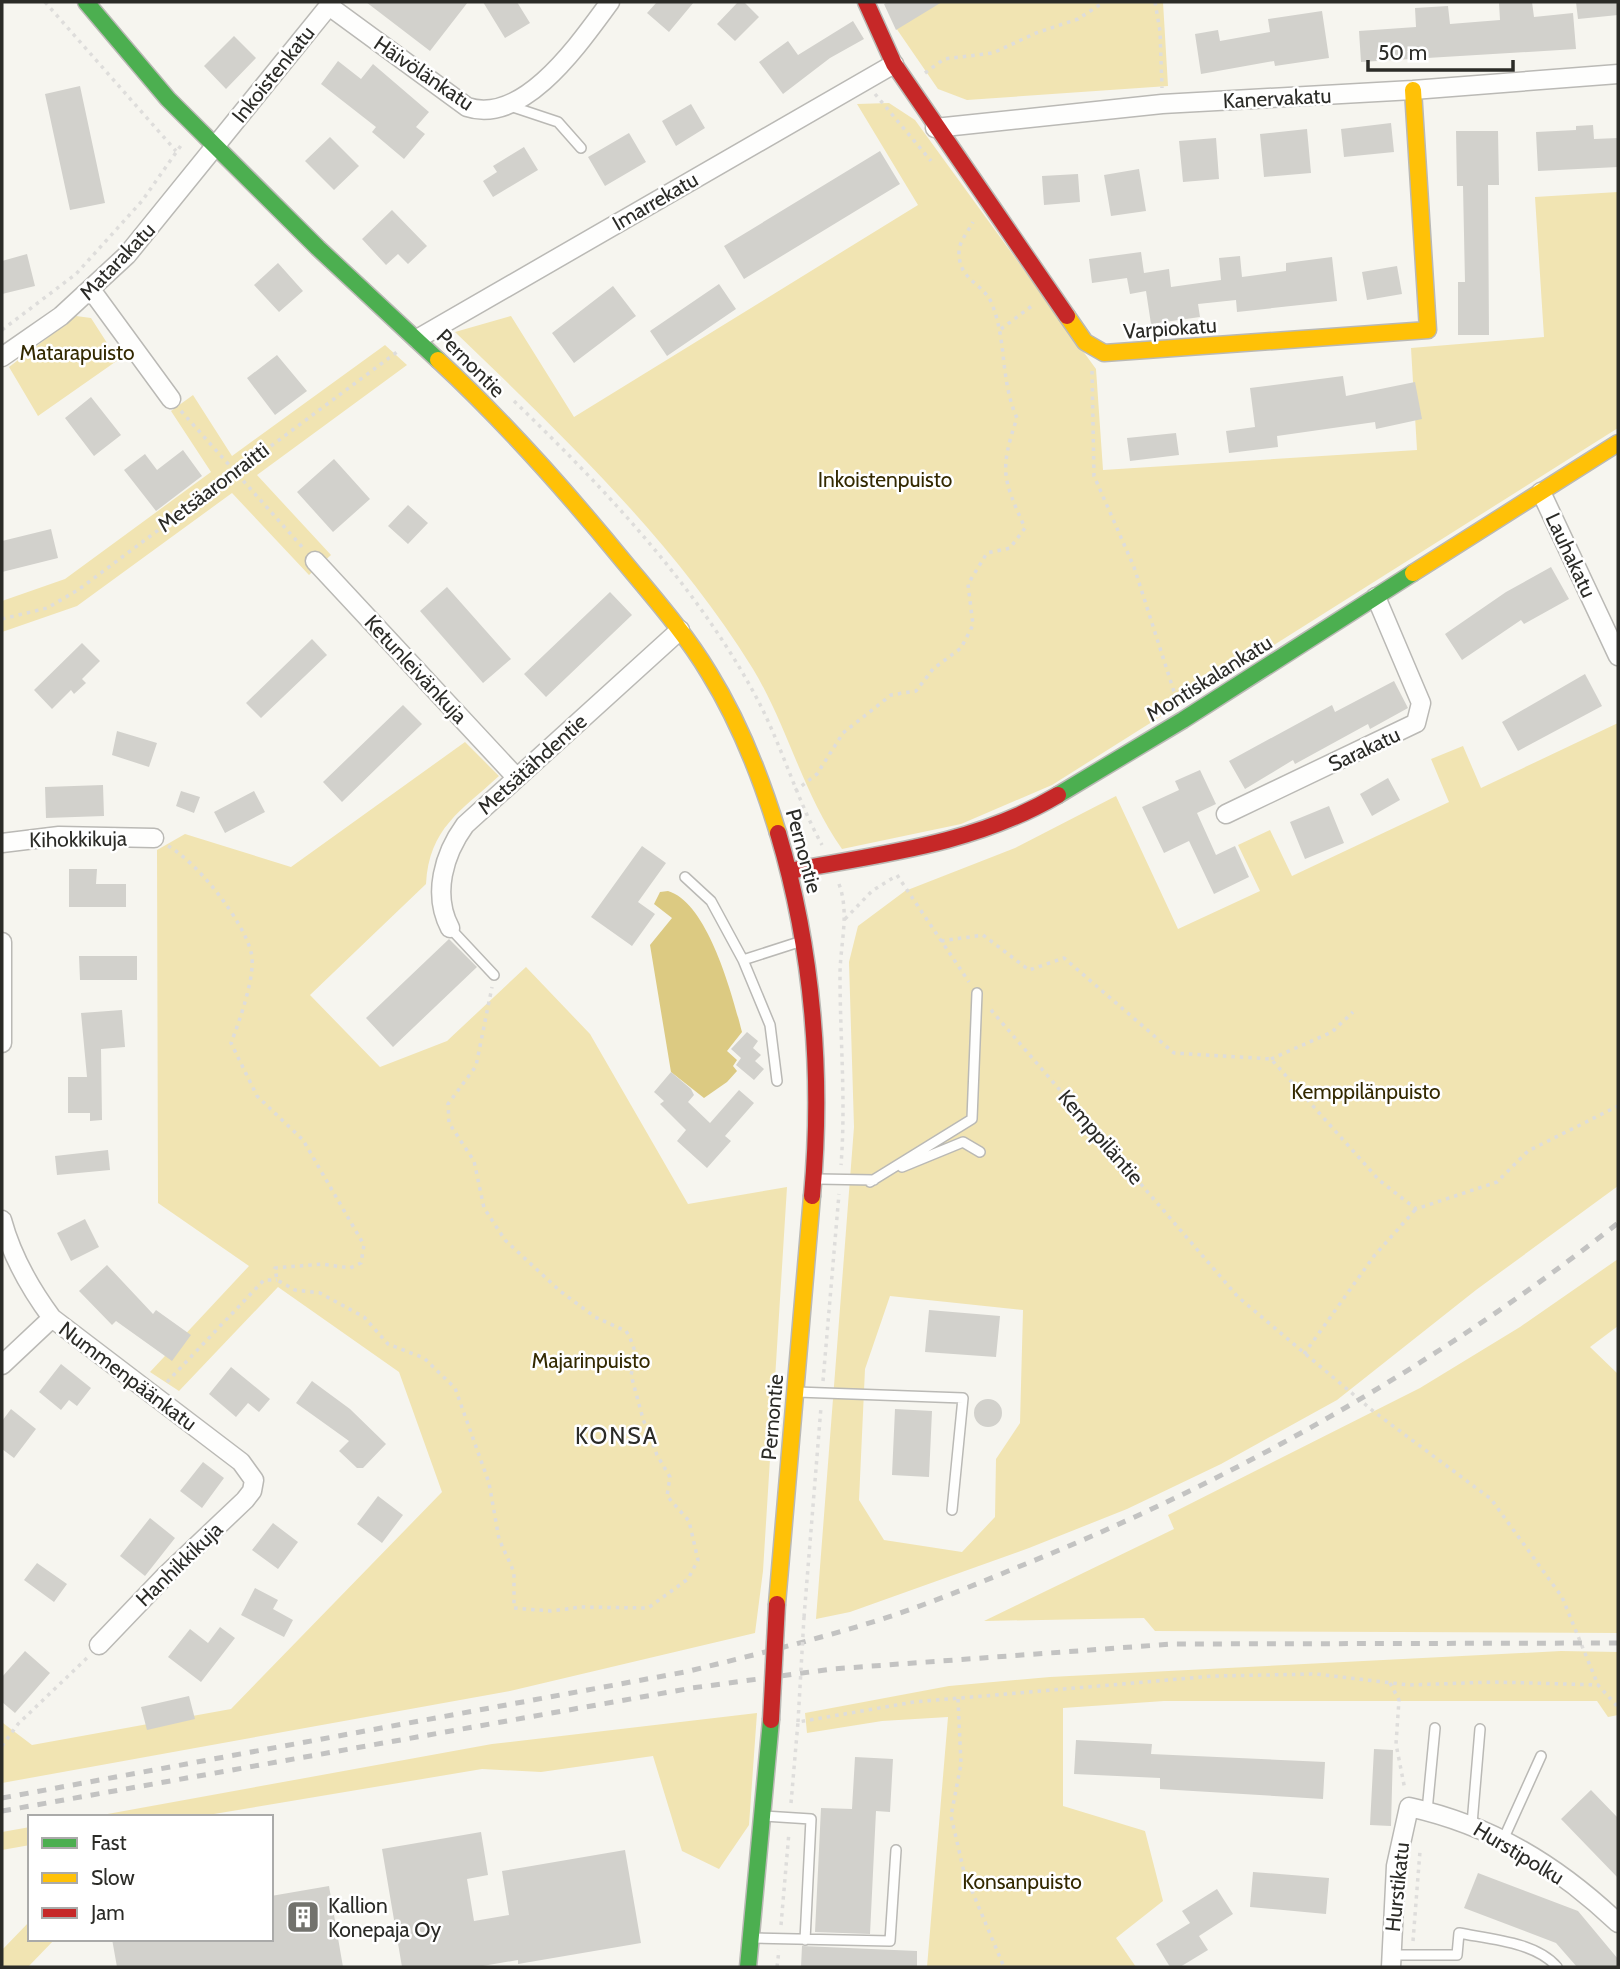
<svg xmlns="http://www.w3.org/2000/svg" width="1620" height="1969" viewBox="0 0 1620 1969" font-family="Cabin,sans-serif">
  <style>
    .green { fill: #f1e4b2; fill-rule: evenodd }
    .water { fill: #dcca82 }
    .building { fill: #d2d1cc }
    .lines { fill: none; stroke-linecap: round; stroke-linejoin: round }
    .lane-casing { stroke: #bab9b5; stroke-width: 12 }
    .street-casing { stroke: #bab9b5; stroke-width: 21 }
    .fast-casing { stroke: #bab9b5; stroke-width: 19 }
    .slow-casing { stroke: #bab9b5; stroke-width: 19 }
    .jam-casing { stroke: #bab9b5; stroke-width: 19 }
    .path { stroke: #dedddb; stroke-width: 3.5; stroke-dasharray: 3.5 5; stroke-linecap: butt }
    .lane { stroke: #fefefd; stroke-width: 9 }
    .street { stroke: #fefefd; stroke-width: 18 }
    .fast { stroke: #4caf50; stroke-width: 16 }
    .slow { stroke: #ffc107; stroke-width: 16 }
    .jam { stroke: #c62828; stroke-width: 16 }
    .rail { stroke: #c3c3c2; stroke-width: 5; stroke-dasharray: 9 9; stroke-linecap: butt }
    .jam-bridge-casing { stroke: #bab9b5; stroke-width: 19; stroke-linecap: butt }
    .path-bridge { stroke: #dedddb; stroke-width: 3.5; stroke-dasharray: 3.5 5; stroke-linecap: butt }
    .jam-bridge { stroke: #c62828; stroke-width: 16 }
    .labels { text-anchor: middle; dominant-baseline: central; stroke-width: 5; stroke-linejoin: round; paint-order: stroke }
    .street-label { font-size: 21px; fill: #2b2b27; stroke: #fff }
    .park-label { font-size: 21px; fill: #332900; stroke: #fff }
    .poi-label { font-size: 21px; fill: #2b2b27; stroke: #fff; text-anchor: start }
    .neighbourhood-label { font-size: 23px; letter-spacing: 2px; fill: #2b2b27; stroke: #fff }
  </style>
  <rect width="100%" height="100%" fill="#f6f5ef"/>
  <path class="green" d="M939,2H1163L1168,86L967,100L938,89L896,28Z
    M889,103L915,120L1096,369L1103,470L1417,450L1411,348L1544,337L1535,197L1618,192V428L1052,785L961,824L842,849C803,794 788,727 753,669C674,541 563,436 455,332L511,316L574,417L918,205L857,104Z
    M76,316L91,318L118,360L38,416L9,367Z
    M385,345L407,365L257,475L331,555L309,575L232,493L77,606L2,632V601L65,579L211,472L171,411L193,395L232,456Z
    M1618,723V1186L1476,1290L1337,1400L1221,1464L1127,1509L1029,1548L850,1612L816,1619L854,1127L849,962L858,926L905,891L1015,848L1116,796L1178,929L1260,891L1238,845L1270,830L1292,876L1449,802L1431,759L1463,746L1481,788ZM890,1296L1023,1310L1020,1423L996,1459L995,1517L962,1552L884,1540L859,1500L865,1369Z
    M465,742L499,776C461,811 429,828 426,884L310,995L380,1067L447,1041L526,967L590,1034L688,1204L787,1187L763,1571L755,1633L510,1691L2,1783L3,1723L32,1745L231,1709L442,1492L399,1372L278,1287L179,1391L150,1372L249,1266L158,1203L157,850L185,834L291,867Z
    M1618,1259V1326L1590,1347L1618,1374V1633L1155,1631L1144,1618L984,1621L1174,1529L1168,1515L1420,1388L1520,1327Z
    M1561,1651L1618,1652V1715L1608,1717L1597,1701H1164L1063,1708V1806L1145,1831L1163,1901L1116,1938L1136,1967H927L948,1717L882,1721L807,1733L805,1713L949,1686L1050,1677Z
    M757,1713L749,1825L719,1869L682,1851L653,1756L541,1772L482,1769L196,1817H91L492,1744Z
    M30,1827V1845L2,1850V1832Z
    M30,1921V1939H55L28,1967H2V1950Z"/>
  <path class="water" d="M668,891C708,903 732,994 742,1032L727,1051L737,1060L733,1066L737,1071L727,1082L704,1098L671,1072L650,945L672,918L654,904L660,892Z"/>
  <path class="building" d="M366,2H468L430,51Z
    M483,2H517L530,23L505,38Z
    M657,2H694L669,32L647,13Z
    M738,2H744L759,17L735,41L717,24Z
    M888,2H942L896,30L884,4Z
    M1532,2L1534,17L1573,13L1576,49L1361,62L1359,31L1416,27L1415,8L1448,6L1450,24L1500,20L1499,3Z
    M1576,2H1618V15L1578,19Z
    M1322,11L1329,58L1275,66L1274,61L1201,74L1195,34L1218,30L1220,41L1270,32L1268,19Z
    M853,21L864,39L830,58L783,94L759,62L788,41L798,55Z
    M234,36L256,58L226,89L204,66Z
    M338,61L361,79L373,64L429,112L416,127L425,134L404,159L372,132L376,127L321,84Z
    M80,86L105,203L70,210L45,94Z
    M691,104L705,128L676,146L662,121Z
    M1391,123L1394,152L1344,157L1341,129Z
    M1593,125L1594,139L1618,138V167L1538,171L1536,132L1576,130V126Z
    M1307,129L1311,173L1264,177L1260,134Z
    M1456,131H1498L1499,185H1488L1489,335H1458V282H1465L1463,186H1457Z
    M629,133L646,162L605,186L588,157Z
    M330,137L359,166L334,190L305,161Z
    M1216,138L1219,179L1183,182L1179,141Z
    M524,147L538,170L493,197L483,181L497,172L493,166Z
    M880,151L900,184L744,279L724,246Z
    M1139,169L1146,211L1111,216L1104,175Z
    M1078,174L1080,202L1044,205L1042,176Z
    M392,210L427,246L408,264L398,254L386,265L362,239Z
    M1141,252L1144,273L1169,269L1171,287L1221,280L1219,258L1240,256L1242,277L1286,271V263L1332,257L1337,301L1237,312L1236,300L1198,304L1200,317L1151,324L1146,291L1130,294L1127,278L1092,283L1089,259Z
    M27,254L35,286L2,294V261Z
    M278,263L303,291L279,312L254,285Z
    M1397,266L1402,294L1367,300L1362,272Z
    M719,284L736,309L667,356L650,331Z
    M613,286L636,316L574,363L552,333Z
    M277,355L307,391L275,415L247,378Z
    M1343,376L1346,396L1415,382L1422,419L1376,429L1375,422L1277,436L1278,447L1229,453L1226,431L1255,427L1250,388Z
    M91,397L121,435L94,456L65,418Z
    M1176,433L1179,455L1130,461L1127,438Z
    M183,450L202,476L156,511L124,470L145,454L157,470Z
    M334,459L370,499L333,532L297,492Z
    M408,505L428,523L408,544L388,526Z
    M51,529L58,558L2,572V541Z
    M1551,567L1569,599L1524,624L1521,620L1462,660L1445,634L1506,592Z
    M447,587L511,659L483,683L420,611Z
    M610,592L632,615L546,697L524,674Z
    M312,639L327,655L261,718L246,703Z
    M82,643L100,661L82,679L86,683L74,694L71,690L52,709L34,690Z
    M1585,674L1602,706L1518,751L1502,722Z
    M1394,681L1408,708L1370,729L1368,724L1295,764L1293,760L1245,789L1229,761L1332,705L1335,712Z
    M403,705L422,724L342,802L323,782Z
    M117,731L157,743L149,767L112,755Z
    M1200,770L1216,804L1197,813L1216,855L1235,846L1249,877L1214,894L1189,841L1164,853L1142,807L1179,790L1175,781Z
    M1388,778L1400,800L1372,816L1360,794Z
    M103,785L104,816L46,818L45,787Z
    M181,791L200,797L194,813L176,806Z
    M254,791L265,812L225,833L214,812Z
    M1329,806L1344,843L1305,859L1290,822Z
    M642,846L666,863L638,902L655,914L632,946L591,917Z
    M69,869H97L96,884H126V907H69Z
    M449,939L477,967L393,1047L366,1018Z
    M79,956H137V980H80Z
    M122,1010L125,1047L101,1049L102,1120L90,1121V1113H68V1077H87L81,1013Z
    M747,1032L758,1041L753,1048L761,1055L755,1061L764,1069L754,1080L736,1065L741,1058L731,1049Z
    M671,1072L691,1089L694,1095L688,1102L710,1123L739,1090L754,1103L725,1136L731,1141L707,1168L677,1141L686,1130L660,1104L664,1101L654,1092Z
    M108,1150L110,1170L57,1175L55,1156Z
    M85,1219L99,1247L71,1261L57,1233Z
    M107,1265L153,1314L156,1310L191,1335L172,1361L116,1321L112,1325L79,1291Z
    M929,1310L1000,1316L996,1357L925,1352Z
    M61,1364L91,1388L77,1406L69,1400L61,1410L39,1392Z
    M231,1367L270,1399L259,1412L248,1403L236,1417L209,1394Z
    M312,1381L350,1409L386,1444L363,1468H357L339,1451L349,1441L296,1403Z
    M974 1413a14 14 0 1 1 28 0a14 14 0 1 1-28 0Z
    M11,1409L36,1429L14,1458L2,1449V1421Z
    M895,1409L932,1411L929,1477L892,1475Z
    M203,1462L224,1478L202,1508L180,1491Z
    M378,1496L403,1515L382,1543L357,1524Z
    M150,1518L175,1538L145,1576L120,1556Z
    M273,1523L298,1542L278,1569L252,1550Z
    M37,1563L67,1584L54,1602L24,1580Z
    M255,1588L278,1600L273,1609L293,1620L284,1637L241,1615Z
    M220,1627L235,1638L201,1682L168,1657L190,1629L208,1643Z
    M25,1651L50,1673L15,1713L2,1702V1677Z
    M189,1696L195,1719L147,1730L141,1707Z
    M1076,1740L1152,1744L1151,1754L1325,1762L1323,1799L1160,1789V1778L1074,1774Z
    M1374,1749L1393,1750L1391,1826L1370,1825Z
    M855,1757L893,1759L890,1812L876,1811L870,1934L815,1932L821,1808L852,1809Z
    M1591,1790L1618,1818V1878L1561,1819Z
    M481,1832L488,1875L467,1879L474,1921L509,1915L502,1871L625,1850L641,1943L518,1964V1960L477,1967H402L382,1849Z
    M1253,1872L1329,1878L1326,1914L1250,1907Z
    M1478,1873L1578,1911L1618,1959V1967H1577L1556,1943L1464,1908Z
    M329,1886L343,1967H117L112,1939H271V1896Z
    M1217,1889L1233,1914L1199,1936L1208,1950L1180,1967H1170L1156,1944L1190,1923L1182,1911Z
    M802,1946L917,1951V1967H801Z"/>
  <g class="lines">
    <defs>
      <path id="lane" d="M510,106L558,122L581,148
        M685,877L711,901L743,960
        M450,928L494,975
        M777,1081L770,1025L743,960L802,941
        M902,1167L963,1142L980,1152
        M818,1179L874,1180
        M870,1182L972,1119L977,993
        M797,1392L963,1398L952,1510
        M1427,1811L1435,1728
        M764,1816L811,1819L805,1940
        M1472,1824L1480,1729
        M1503,1840L1541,1756
        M753,1938L890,1941L896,1850
        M1391,1955H1457L1459,1933C1489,1939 1536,1942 1557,1967"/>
      <path id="street" d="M329,6L467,107C524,126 581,41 610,2
        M935,128L1162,104L1413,90L1618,74
        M92,291L171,399
        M417,339L894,64
        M2,357L61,316L127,255L332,2
        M1541,492L1618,656
        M315,561L516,777
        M1226,814L1416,723L1421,703L1376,597
        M2,843L59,836L154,838
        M450,928C432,894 444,854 465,825L680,630
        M2,942V1043
        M2,1220C12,1257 29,1287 52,1318L241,1462L254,1480L252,1491L245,1500L166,1575L99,1645
        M2,1365L52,1318
        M1391,1967L1396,1866L1409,1807C1491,1825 1557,1865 1618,1923"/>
      <path id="fast" d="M86,2L168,99L318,248L438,360
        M1058,795L1183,720L1413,573
        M748,1967L771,1720"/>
      <path id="slow" d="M1067,316L1085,342L1104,353L1428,330L1413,90
        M438,360C505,422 567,492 625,563C654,598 685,633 709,673C740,723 761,777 778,833
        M1413,573L1618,443
        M777,1604L812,1196"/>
      <path id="jam" d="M866,2L894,64L1067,316
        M778,833C813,950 823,1075 812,1196
        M789,871C882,854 975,844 1058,795"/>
    </defs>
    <use href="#lane" class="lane-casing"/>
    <use href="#street" class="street-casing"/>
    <use href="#fast" class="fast-casing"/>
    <use href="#slow" class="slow-casing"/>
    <use href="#jam" class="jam-casing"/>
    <path class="path" d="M45,2L176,151
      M1155,2L1160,31L1162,88
      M925,73L944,59L993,53L1036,33L1078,19L1104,2
      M875,94L931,161
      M1001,329L1033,305
      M2,330L76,274L142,201L182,144
      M1092,371L1094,476L1134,567L1176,698
      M514,401C604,488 694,583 754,693C781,742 795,796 822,845
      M181,411L304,549
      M2,619L47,608L78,590L397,352
      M795,791L817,774L843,733L891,695L916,691L933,669L961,648L973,625L968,584L987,553L1010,548L1025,528C1003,479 999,471 1017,418C1000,381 1007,341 992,304C983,282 958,281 959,251C959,242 969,230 973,222
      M168,846C197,862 243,920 251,952C257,973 239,1022 231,1043L257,1096L303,1140L364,1245L361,1263L350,1268L322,1264L275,1268L277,1280L295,1290L320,1293L364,1317L388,1344L424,1358L455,1388L489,1483L499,1539L514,1572V1608L551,1611L581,1607L648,1608L688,1579L698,1560L689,1521L667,1496L670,1477L657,1455L643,1419L631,1375L636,1354L630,1338L626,1331L595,1317L560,1291L505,1240L484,1208L474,1161L449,1123L448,1104L476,1066L492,987
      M897,875L969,982
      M839,884C850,914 840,944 840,975C840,1038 846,1102 841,1165
      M845,919L872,891L896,876
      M941,941L983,935L1029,970L1064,958L1174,1053L1271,1059L1379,1180L1416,1209L1497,1182L1528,1151L1618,1106
      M991,1010L1238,1297L1373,1411L1491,1499L1562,1597L1598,1685
      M1271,1059L1332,1032L1353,1012
      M1304,1354L1374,1256L1416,1209
      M823,1381L839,1194
      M167,1382L264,1280H277
      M804,1617L821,1407
      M1390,1683L1399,1700L1396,1744L1405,1790
      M958,1699L961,1764L951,1816L964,1872L1004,1967
      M2,1746L18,1724L88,1657
      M791,1803L798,1722L914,1702L1214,1676L1316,1674L1409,1685L1494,1682L1598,1685L1618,1707
      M781,1925L789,1832
      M1413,1941L1420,1851
      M777,1967L779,1950"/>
    <use href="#lane" class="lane"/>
    <use href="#street" class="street"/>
    <use href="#fast" class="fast"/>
    <use href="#slow" class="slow"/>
    <use href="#jam" class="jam"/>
    <path class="rail" d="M2,1798L685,1672C750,1656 815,1640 879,1620C926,1605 972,1586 1018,1567C1233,1481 1436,1366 1618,1223
      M2,1811L692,1688L832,1669L1172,1644L1618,1643"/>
    <defs>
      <path id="jam-bridge" d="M771,1720L777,1604"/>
    </defs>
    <use href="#jam-bridge" class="jam-bridge-casing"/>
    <path class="path-bridge" d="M798,1722L804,1617"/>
    <use href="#jam-bridge" class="jam-bridge"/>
  </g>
  <defs>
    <symbol id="building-square" viewBox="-11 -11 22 22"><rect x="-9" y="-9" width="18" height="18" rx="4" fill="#72726d" stroke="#fff"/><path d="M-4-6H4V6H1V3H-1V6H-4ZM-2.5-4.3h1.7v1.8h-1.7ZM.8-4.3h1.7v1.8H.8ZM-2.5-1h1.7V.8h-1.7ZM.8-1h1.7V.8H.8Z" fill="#fff"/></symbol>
  </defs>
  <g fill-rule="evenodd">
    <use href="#building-square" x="284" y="1898" width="38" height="38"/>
  </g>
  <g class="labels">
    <g class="street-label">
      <text transform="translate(424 73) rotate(34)">Häivölänkatu</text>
      <text transform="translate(273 74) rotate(-51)">Inkoistenkatu</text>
      <text transform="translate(1277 98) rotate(-3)">Kanervakatu</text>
      <text transform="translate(655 201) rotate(-30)">Imarrekatu</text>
      <text transform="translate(117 261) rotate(-46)">Matarakatu</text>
      <text transform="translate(1170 328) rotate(-4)">Varpiokatu</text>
      <text transform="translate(471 363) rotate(45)">Pernontie</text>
      <text transform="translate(213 487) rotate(-37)">Metsäaronraitti</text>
      <text transform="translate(1571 555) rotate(65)">Lauhakatu</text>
      <text transform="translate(416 669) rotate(47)">Ketunleivänkuja</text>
      <text transform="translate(1209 678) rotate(-32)">Montiskalankatu</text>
      <text transform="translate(1364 749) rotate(-25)">Sarakatu</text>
      <text transform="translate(532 764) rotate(-42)">Metsätähdentie</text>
      <text transform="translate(78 839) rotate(-1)">Kihokkikuja</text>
      <text transform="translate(804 851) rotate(75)">Pernontie</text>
      <text transform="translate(1101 1137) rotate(49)">Kemppiläntie</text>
      <text transform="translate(128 1376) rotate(37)">Nummenpäänkatu</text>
      <text transform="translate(772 1417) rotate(-85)">Pernontie</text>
      <text transform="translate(179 1564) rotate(-44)">Hanhikkikuja</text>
      <text transform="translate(1519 1853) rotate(31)">Hurstipolku</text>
      <text transform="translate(1397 1887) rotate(-84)">Hurstikatu</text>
    </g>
    <g class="park-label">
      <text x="77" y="352">Matarapuisto</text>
      <text x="885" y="479">Inkoistenpuisto</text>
      <text x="1366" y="1091">Kemppilänpuisto</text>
      <text x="591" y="1360">Majarinpuisto</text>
      <text x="1022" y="1881">Konsanpuisto</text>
    </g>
    <g class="poi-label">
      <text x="328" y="1905">Kallion<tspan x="328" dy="24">Konepaja Oy</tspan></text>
    </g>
    <g class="neighbourhood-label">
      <text x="617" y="1436">KONSA</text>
    </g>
  </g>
  <rect width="1620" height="1969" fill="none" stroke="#2b2b27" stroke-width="7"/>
  <rect x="28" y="1815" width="245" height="126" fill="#ffffff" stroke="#aaaaa9" stroke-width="2"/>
  <rect x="42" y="1838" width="35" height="10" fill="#4caf50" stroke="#aaaaa9" stroke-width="2"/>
  <text x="91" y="1850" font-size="21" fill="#2b2b27">Fast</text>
  <rect x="42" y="1873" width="35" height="10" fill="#ffc107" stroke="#aaaaa9" stroke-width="2"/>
  <text x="91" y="1885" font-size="21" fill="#2b2b27">Slow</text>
  <rect x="42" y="1908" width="35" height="10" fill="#c62828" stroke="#aaaaa9" stroke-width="2"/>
  <text x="91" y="1920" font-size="21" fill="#2b2b27">Jam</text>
  <path d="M1368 60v10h145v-10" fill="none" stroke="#2b2b27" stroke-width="3.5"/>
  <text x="1378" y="60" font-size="21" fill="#2b2b27" stroke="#ffffff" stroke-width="5" paint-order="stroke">50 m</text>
</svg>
